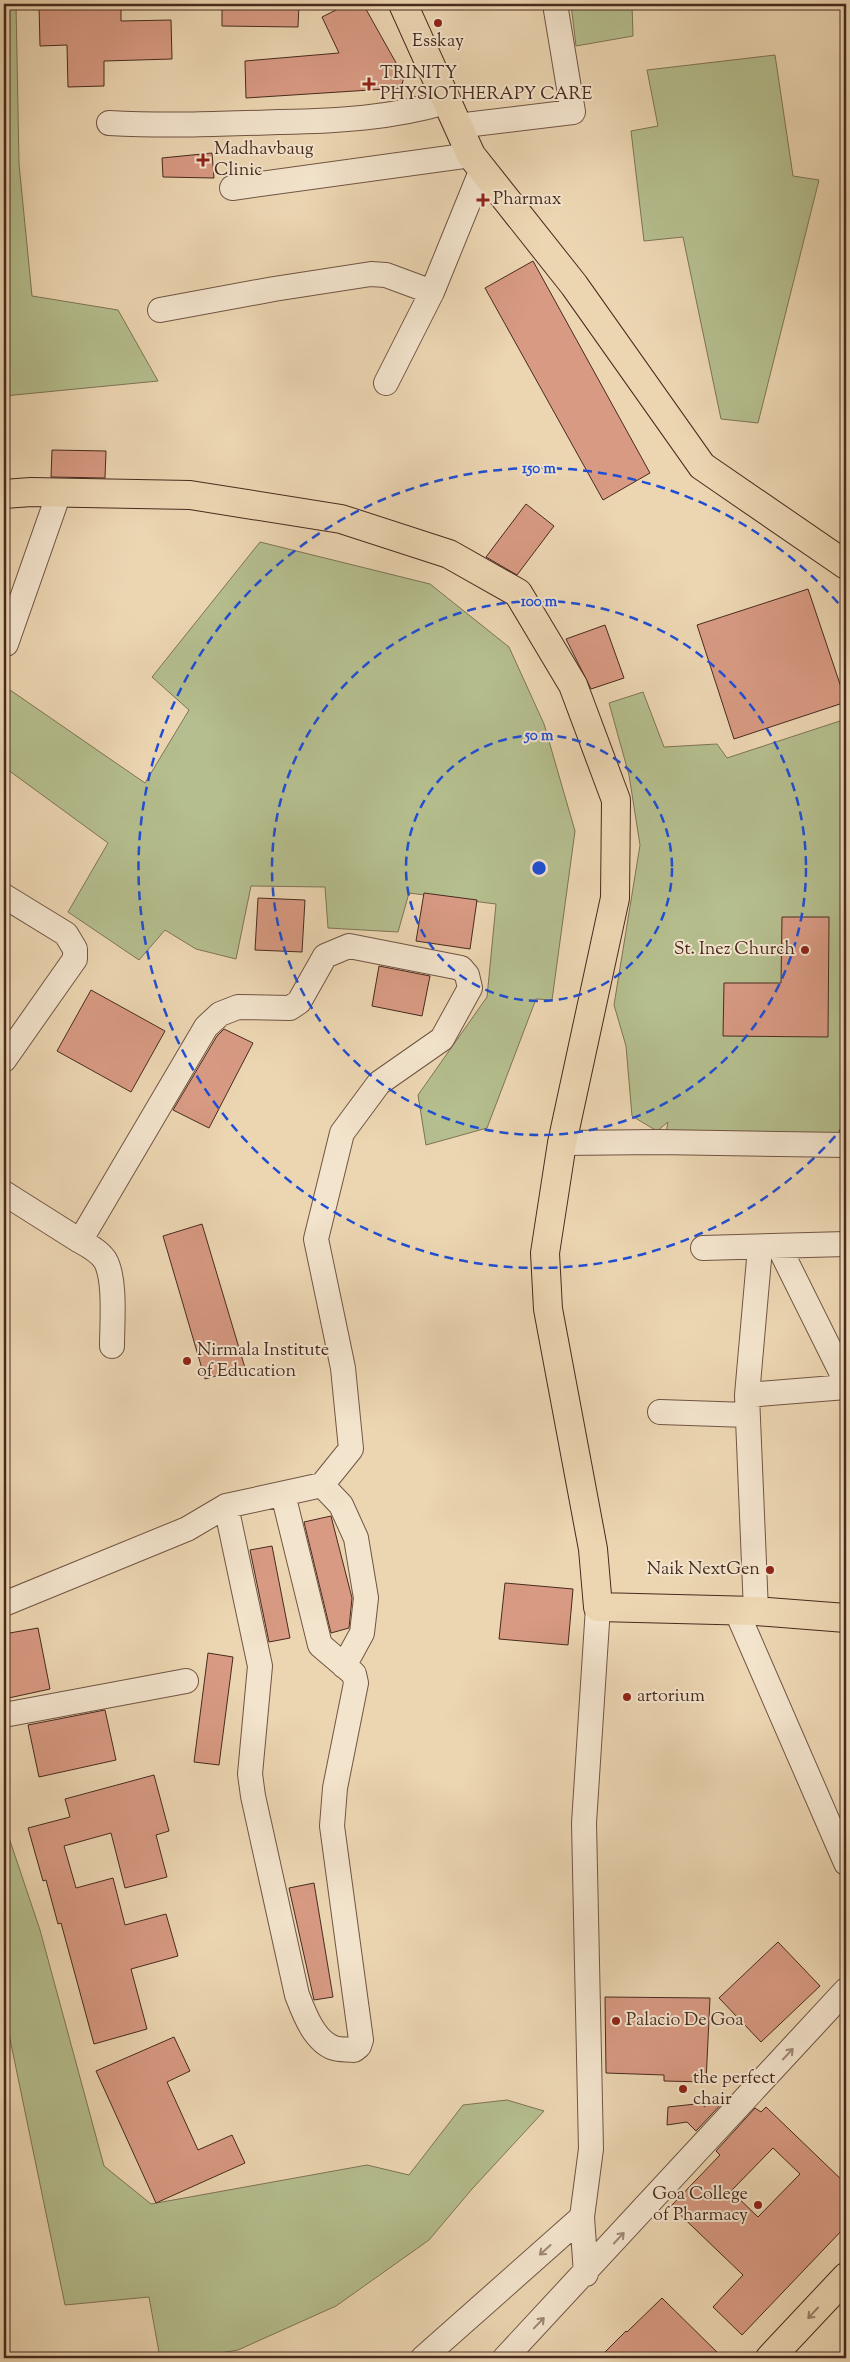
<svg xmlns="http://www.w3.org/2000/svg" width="850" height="2362" viewBox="0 0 850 2362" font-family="'Sorts Mill Goudy',serif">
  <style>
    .green { fill: #b5be8e; stroke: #7e7456 }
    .building { fill: #d89a83; stroke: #482a1e; fill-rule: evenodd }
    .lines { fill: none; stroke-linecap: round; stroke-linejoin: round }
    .minor-casing { stroke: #715543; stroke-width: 26 }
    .major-casing { stroke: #482a1e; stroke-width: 30 }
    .minor { stroke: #f3e4cd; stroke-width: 24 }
    .major { stroke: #ecd6b2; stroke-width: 28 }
    .oneway { stroke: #9e8776 }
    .oneway2 { stroke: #9a8068 }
    .ring { fill: none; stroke: #1d4ed8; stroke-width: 2.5; stroke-dasharray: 9 6 }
    .poi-dot { fill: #8f2418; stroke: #f3e4cd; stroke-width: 2 }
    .labels { text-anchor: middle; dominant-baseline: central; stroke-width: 4; stroke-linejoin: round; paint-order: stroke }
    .poi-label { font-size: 18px; fill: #482a1e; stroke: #f3e4cd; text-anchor: start }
    .centre { fill: #1d4ed8; stroke: #f3e4cd; stroke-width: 2.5 }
    .ring-label { font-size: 15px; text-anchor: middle; font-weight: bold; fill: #1d4ed8; stroke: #f3e4cd; stroke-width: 4; stroke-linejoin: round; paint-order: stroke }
  </style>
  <rect width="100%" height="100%" fill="#ecd6b2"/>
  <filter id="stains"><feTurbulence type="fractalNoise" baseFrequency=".004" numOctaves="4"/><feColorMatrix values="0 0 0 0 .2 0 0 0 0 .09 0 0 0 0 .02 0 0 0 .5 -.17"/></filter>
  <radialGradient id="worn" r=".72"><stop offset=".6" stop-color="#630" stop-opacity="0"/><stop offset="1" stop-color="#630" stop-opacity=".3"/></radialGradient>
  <path class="green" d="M4,4H16L19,164L32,296L118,310L158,381L4,396Z
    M571,4H632L633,36L576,46Z
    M775,55L793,176L819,180L758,423L721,419L683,237L644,241L631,131L658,126L647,70Z
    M260,542L430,584L509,647L544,724L575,831L552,1000L536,999L487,1128L426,1145L418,1095L487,997L496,904L409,893L398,932L328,928L325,887L251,886L236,959L196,949L165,930L139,960L68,912L108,843L4,767V700L10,690L145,783L189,710L152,677Z
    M643,692L664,747L717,744L727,758L846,719V1139L666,1133L668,1122L657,1131L632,1116L626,1046L614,1005L640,845L629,775L609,703Z
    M4,1823L40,1930L104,2166L151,2204L367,2165L409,2175L463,2105L507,2100L544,2111L472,2189L429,2240L336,2306L238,2350L191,2358H160L149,2297L65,2305L4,2010Z"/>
  <path class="building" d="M39,4H121V21L171,20L172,59L104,61V86L68,87L67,45L40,46Z
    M222,4H299L298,27L222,26Z
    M348,4H363L404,77L401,88L246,98L245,61L339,53L322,17Z
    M212,153L214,178L163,177L162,158Z
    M533,261L650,473L603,500L485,288Z
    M52,450L106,451L105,478L51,477Z
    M526,504L554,526L517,575L486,557Z
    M808,589L846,702L734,739L697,625Z
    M605,625L624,678L591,689L566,639Z
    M424,893L477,900L470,949L416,941Z
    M258,898L305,900L302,952L255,950Z
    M782,917H829L828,1037L723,1036L724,983H781Z
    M379,966L430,976L422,1016L372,1006Z
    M91,990L165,1031L131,1092L57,1051Z
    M224,1029L253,1043L209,1128L173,1110L217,1036Z
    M202,1224L245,1368L205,1379L163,1236Z
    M331,1516L352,1598L349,1628L331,1633L304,1522Z
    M272,1546L290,1638L269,1642L250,1550Z
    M505,1583L573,1589L568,1645L499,1639Z
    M38,1628L50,1689L4,1699V1634Z
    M208,1653L233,1657L219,1765L194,1762Z
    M105,1710L116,1760L39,1777L28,1725Z
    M154,1775L169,1831L156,1835L167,1877L125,1888L111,1833L64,1846L76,1888L113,1878L125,1925L166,1914L178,1956L131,1969L147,2029L94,2044L61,1923L58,1924L46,1880L43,1881L28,1828L70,1817L65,1799Z
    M314,1883L333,1997L314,2000L289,1888Z
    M778,1942L820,1986L761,2042L719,1998Z
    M605,1997L710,1998L706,2082L664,2081V2075L606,2073Z
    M174,2037L190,2071L167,2082L198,2150L232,2135L245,2163L156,2203L96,2071Z
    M725,2100L696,2131L687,2122L667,2125L668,2107L705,2103L704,2107L710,2102Z
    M766,2107L846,2184V2226L742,2335L713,2307L743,2275L671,2206L720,2155L716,2151L755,2108L761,2112ZM773,2148L800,2174L758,2217L731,2191Z
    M662,2298L723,2358H599L626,2331L627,2332Z"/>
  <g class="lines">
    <defs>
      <path id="minor" d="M109,123C167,126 223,124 281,122C338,121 391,118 446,102
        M457,126L573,112L555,4
        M232,188L471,155
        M160,310L274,289L371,274L386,275L432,292
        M386,383L432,292L482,169
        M6,644L59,493
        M4,896L66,934L75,949V959L4,1060
        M562,1143L658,1142L846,1145
        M4,1193L80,1241L206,1027L220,1014L238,1007L290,1008L299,1002L325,956L349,946L461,968L467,975L470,988L442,1039L379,1083L342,1133L316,1239L343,1368L351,1449L322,1485L226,1506L187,1529L4,1604
        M80,1241C89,1246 99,1251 105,1260C116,1279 112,1323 112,1346
        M779,1247L846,1382
        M703,1248L846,1244
        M747,1395L760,1248
        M660,1412L747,1415
        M322,1485L341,1505L356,1538L366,1598L362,1633L344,1666
        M226,1506L260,1666L250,1774L253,1796L297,1995C304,2013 314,2041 334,2048C340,2050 348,2049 354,2050L359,2046L361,2040L332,1826L335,1788L356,1683L354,1674L320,1645L283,1494
        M736,1610L846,1863
        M756,1611L747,1395L846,1387
        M4,1715L186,1681
        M586,2274L582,2217L591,2149L584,1823L598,1607
        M423,2358L582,2217
        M505,2358L846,1990"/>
      <path id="major" d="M403,4L471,155L574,285L702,466L846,565
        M4,494L31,492L190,495L341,519L449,554L518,593L573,685L616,800L615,898L562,1143L545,1253L548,1309L593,1549L598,1607L756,1611L846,1618
        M770,2358L846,2277"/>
    </defs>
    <use href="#minor" class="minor-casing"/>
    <use href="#major" class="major-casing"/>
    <use href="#minor" class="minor"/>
    <use href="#major" class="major"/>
  </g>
  <defs><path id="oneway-shaft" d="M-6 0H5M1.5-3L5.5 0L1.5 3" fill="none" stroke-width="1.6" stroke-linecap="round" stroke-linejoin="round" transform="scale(1.25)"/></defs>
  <g class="oneway">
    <use href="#oneway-shaft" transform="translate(788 2054) rotate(-47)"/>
    <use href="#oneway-shaft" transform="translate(619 2238) rotate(-47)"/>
    <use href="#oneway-shaft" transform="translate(545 2250) rotate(138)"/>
    <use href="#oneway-shaft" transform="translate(539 2323) rotate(-46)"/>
  </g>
  <use class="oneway2" href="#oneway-shaft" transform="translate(813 2313) rotate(133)"/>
  <g class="ring">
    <circle cx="539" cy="868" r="133"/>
    <circle cx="539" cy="868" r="267"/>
    <path d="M845 1125A400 400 0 1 1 845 611"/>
  </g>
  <g class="poi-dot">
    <circle cx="438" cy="23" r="5"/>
    <path d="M366.5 76.5h5v5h5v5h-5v5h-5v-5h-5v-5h5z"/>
    <path d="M200.5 152.5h5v5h5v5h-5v5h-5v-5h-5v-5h5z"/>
    <path d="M480.5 192.5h5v5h5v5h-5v5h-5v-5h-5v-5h5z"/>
    <circle cx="805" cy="950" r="5"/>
    <circle cx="187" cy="1361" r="5"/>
    <circle cx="770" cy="1570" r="5"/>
    <circle cx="627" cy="1697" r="5"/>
    <circle cx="616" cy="2021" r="5"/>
    <circle cx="683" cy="2089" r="5"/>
    <circle cx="758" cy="2205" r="5"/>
  </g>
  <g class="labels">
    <g class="poi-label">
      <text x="438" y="42" text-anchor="middle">Esskay</text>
      <text x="380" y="74">TRINITY<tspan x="380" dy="21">PHYSIOTHERAPY CARE</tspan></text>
      <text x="214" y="150">Madhavbaug<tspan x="214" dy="21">Clinic</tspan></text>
      <text x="493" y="200">Pharmax</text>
      <text x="795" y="950" text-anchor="end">St. Inez Church</text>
      <text x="197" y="1351">Nirmala Institute<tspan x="197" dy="21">of Education</tspan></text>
      <text x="760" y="1570" text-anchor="end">Naik NextGen</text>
      <text x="637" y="1697">artorium</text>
      <text x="626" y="2021">Palacio De Goa</text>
      <text x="693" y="2079">the perfect<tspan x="693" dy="21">chair</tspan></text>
      <text x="748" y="2195" text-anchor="end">Goa College<tspan x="748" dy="21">of Pharmacy</tspan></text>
    </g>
  </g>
  <circle cx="539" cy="868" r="8" class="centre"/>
  <g class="ring-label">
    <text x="539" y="473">150 m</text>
    <text x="539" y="606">100 m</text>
    <text x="539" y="740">50 m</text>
  </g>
  <rect width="850" height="2362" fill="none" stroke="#ecd6b2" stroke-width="20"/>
  <rect x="5" y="5" width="840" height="2352" fill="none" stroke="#482a1e" stroke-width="2.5"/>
  <rect x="10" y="10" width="830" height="2342" fill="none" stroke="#482a1e"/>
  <rect width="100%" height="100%" filter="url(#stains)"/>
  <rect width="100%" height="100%" fill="url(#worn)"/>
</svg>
